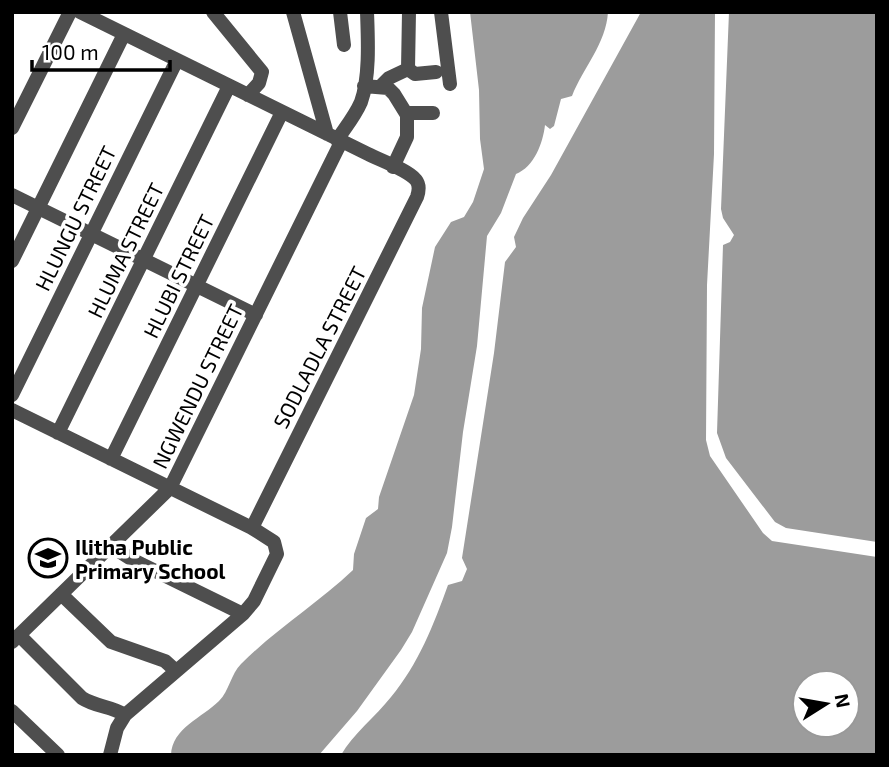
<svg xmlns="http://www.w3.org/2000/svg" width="889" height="767" viewBox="0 0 889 767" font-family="'Exo 2',sans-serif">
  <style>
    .water { fill: #9c9c9c; fill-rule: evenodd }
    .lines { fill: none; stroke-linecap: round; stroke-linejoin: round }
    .minor { stroke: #4e4e4e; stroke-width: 14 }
    .labels { text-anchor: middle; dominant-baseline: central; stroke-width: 7; stroke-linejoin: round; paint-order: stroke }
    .street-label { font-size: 21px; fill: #000; stroke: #fff }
    .poi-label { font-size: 21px; font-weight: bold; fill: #000; stroke: #fff; text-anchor: start }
  </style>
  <rect width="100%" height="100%" fill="#fff"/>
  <path class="water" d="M470,12H608C606,44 583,68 572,96L561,99L554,126L550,129L545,125C543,143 534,167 516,174L501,213L487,236L477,346L463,432L452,527L447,553L412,632L401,650L357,711L319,755H171C172,728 202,718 219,701C229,691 231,674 241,664C276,629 317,604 353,570L354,554L366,518L378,509L379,497L414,395L421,349L422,308L435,247L451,222L464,217L473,202L484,169L480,139L479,90Z
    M641,12H715L714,154L707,285L706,440L710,456L763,533L772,541L877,557V755H341C353,734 376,716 391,697C418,665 434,624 448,585L462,581L467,569L462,558L494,353L505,262L516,247L514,237L523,218L551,175ZM805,683H847V725H805Z
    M729,12H877V542L786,528L775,522L726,458L717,433L723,245L730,242L734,235L723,218L721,209Z"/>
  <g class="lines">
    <path class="minor" d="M80,12L368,154C380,160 408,170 416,180C420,185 419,191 417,197L252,528
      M213,12L262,72L259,83L248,95
      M293,12L327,134
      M340,12L344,45
      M441,12L450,84
      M408,69L415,74L436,72
      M364,86L388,88L394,94L407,115V137L393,167
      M381,86L389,78L408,69L409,12
      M406,113H433
      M12,128L70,12
      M337,140C345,128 355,116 361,102C370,77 368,39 367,12
      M12,195L256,315
      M12,261L124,34
      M12,395L177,60
      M12,410L252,528L274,542L277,554L254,601L243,614L125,715L117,728L110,755
      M58,433L229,86
      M111,459L282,112
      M111,546L133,560L243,614
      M61,594L111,642L165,661L176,671
      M19,635L82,698C96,707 111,706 125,715
      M12,642L170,488L341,142
      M12,711L58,755"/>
  </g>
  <defs>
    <symbol id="school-ring" viewBox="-11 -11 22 22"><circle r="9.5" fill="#fff" stroke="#000" stroke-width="1.5"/><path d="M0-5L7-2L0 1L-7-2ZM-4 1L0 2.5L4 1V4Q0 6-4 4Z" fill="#000"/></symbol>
  </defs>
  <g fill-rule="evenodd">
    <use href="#school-ring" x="26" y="536" width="44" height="44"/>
  </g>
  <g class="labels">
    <g class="street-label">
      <text transform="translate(75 218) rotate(-64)">HLUNGU STREET</text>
      <text transform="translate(125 250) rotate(-64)">HLUMA STREET</text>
      <text transform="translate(178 276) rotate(-64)">HLUBI STREET</text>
      <text transform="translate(319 347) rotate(-63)">SODLADLA STREET</text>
      <text transform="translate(197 386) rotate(-64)">NGWENDU STREET</text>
    </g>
    <g class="poi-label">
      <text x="75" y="546">Ilitha Public<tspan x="75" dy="24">Primary School</tspan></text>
    </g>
  </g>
  <rect width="889" height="767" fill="none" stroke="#000000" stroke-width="28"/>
  <g transform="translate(826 704) rotate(79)"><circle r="33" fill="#ffffff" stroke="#999999" stroke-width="2"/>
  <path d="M0-5L12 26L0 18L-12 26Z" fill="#000000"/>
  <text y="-10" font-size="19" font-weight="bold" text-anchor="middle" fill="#000000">N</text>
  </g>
  <path d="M32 60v10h138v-10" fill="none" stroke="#000000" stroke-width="3.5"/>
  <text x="42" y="60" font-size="21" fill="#000000" stroke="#ffffff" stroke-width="5" paint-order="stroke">100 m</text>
</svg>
